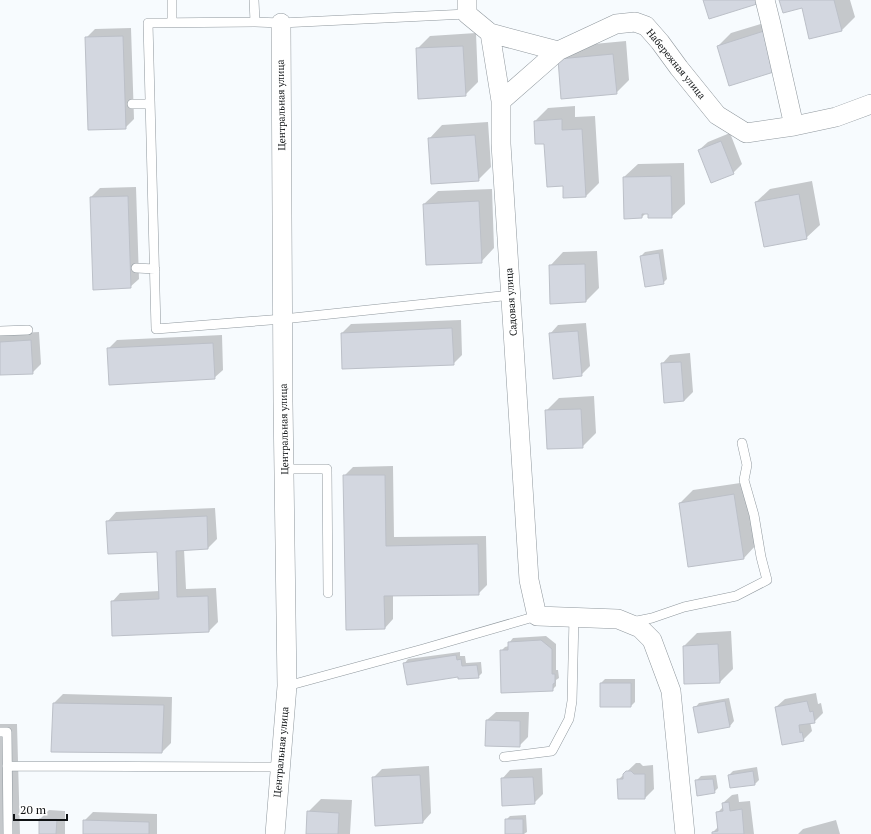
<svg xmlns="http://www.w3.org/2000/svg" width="871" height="834" viewBox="0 0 871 834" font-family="'PT Serif',serif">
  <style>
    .shadow { fill: #0003 }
    .building { fill: #d3d7e0; stroke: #bcc0c8 }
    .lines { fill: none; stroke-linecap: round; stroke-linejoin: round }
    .service-casing { stroke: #90989e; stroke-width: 10 }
    .minor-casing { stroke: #90989e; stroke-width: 20 }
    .service { stroke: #fff; stroke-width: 9 }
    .minor { stroke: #fff; stroke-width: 19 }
    .labels { text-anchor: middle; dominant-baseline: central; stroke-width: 4; stroke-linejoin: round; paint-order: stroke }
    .street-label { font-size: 10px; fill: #101315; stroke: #fff }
  </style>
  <rect width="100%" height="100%" fill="#f7fbfe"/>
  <path class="shadow" d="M780,0H850L855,17L842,30L803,7Z
    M777,19L789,57L776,71L718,46L731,33Z
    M131,28L134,119L125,128L86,38L95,29Z
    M476,33L478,82L465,95L417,49L430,36Z
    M626,41L629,80L616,93L559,59L572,46Z
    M575,106V117L595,116L599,183L586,196L564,185L545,143L535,121L548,108Z
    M488,122L491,167L478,180L429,139L442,125Z
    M730,133L742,164L733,173L699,150L708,142Z
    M684,163L685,204L671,217L649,213H646L642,217L624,177L638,164Z
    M812,181L820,225L806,238L756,202L770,189Z
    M136,187L139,279L130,287L91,197L100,188Z
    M492,189L494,248L481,262L424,204L438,191Z
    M663,249L667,279L663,283L641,256L645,252Z
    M597,251L599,288L586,301L550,266L563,252Z
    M461,320L462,355L453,364L343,368L342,333L351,324Z
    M586,323L590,366L581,375L550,334L558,325Z
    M39,332L41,364L32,373L0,374V334Z
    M222,335L223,370L214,378L108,349L117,340Z
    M690,353L693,392L684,401L665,402L662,364L670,355Z
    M594,396L596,433L582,447L546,411L559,398Z
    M393,466L394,537L486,536L487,585L478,594L393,595V619L385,628L344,476L353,467Z
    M747,482L757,544L744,558L680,503L693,490Z
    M215,508L217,539L208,548L184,549L186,589L216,588L218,622L209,631L113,635L112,602L120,593L160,591L158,551L108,521L116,512Z
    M731,631L733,669L720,682L685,683L684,646L697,633Z
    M546,636L556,644V670H558L559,678L556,680V686L552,690L501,651L505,647L509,646V643L513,638Z
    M460,652V656H465L466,663L481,662L482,673L478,677L459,676L404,664L408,659Z
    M605,679H635V702L631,706H601V683Z
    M816,693L818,704L821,703L823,713L814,722H810L812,731L803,740L776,707L785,699Z
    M63,694L172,697L171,743L162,752L54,703Z
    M729,698L734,721L730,726L695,708L699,703Z
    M496,712H529L528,737L519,746L487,720Z
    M0,724H17L20,834H0Z
    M636,763H640L643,766L653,765L654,789L645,798L618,780Z
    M429,766L431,813L423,822L373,778L382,769Z
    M757,767L759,780L755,784L729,775L733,771Z
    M542,768L543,794L534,803L502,779L510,770Z
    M716,775L718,788L714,792L696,781L701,776Z
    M738,794L739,802L750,801L754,834H713V832L718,827L717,813L724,806L723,803L732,795Z
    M321,799L352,800L350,834H307L308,812Z
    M49,810L65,811V834H40V819Z
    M93,812L157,814V834H84V821Z
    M526,815L527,832L524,834H506V820L510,816Z
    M836,820L840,834H798L803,829Z"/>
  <path class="building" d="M703,0H755L757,4L709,19Z
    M779,0H834L842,31L809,39L802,8L783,13Z
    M764,31L777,71L729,86L717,46Z
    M123,36L126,129L88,130L85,37Z
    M463,46L466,96L418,99L416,48Z
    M613,54L617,94L561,99L558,59Z
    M562,119V130L582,129L586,197L563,198V186L547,187L544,144H535L534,121Z
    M475,135L479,181L431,184L428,138Z
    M721,141L734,174L711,183L698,150Z
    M671,176L672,218H648V214H642V218L624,219L623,177Z
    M799,194L807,239L764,247L755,202Z
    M128,196L131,288L93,290L90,197Z
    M479,201L482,263L426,265L423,204Z
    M659,253L664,284L645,287L640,256Z
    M585,264L586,302L550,304L549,265Z
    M452,328L454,365L342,369L341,333Z
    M578,331L582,376L553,379L549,333Z
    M31,340L33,374L0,375V342Z
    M213,343L215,379L109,385L107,348Z
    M681,362L684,401L664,403L661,363Z
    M581,409L583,448L547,449L545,410Z
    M343,475H385L386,546L478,544L479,595L384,596L385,629L346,630Z
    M734,494L744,559L688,567L679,503Z
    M207,516L208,549L176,551L177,597L208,596L209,632L112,636L111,601L159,599L157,552L108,554L106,521Z
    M541,640L552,649V674H555V683L553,684V691L501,693L500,650H508V642Z
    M718,644L720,683L684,684L683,646Z
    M456,655L457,660L461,659L462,666L477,665L479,678L458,679V677L407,685L403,663Z
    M600,683H631V707H600Z
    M725,701L730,727L698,733L693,707Z
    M807,701L810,712L813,711L815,723L799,725L800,733L802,732L804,741L782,745L775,707Z
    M53,703L164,705L162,753L51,752Z
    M486,720L520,721V747L485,746Z
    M626,771H631L634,774H645V799H618L617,779H623V774Z
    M753,771L755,785L730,788L728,775Z
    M420,775L423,823L375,826L372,777Z
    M533,777L535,804L502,806L501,778Z
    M713,779L715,793L697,796L695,780Z
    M729,802L730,811L742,809L744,834H712V832L718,831L716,812L723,811L722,803Z
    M307,811L339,813L338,834H306Z
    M39,819H57L56,834H39Z
    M505,819H523V834H505Z
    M83,820L149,822V834H83Z"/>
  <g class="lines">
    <defs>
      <path id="service" d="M172,0V23
        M254,0L255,22
        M467,14L281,23L255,22L148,23L156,329L283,319L511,295
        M132,104H150
        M136,268L155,269
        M0,331L28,330
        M284,469H327L328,593
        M632,622L652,618L684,607L736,596L767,580L761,557L754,515L744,480L747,465L742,443
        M287,686L423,649L537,616
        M0,732H7L8,834
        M504,757L552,751L569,719L572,701L574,617
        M7,766L280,767"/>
      <path id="minor" d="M467,0V14L490,33L501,101V144L529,580L537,616L618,619L640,628L652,640L671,691L685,834
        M765,0L771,24L794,126
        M490,33L558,51
        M501,101L558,51L616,24L635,22L646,26L660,42L679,68L717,115L746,133L794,126L836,117L871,104
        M275,834L287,686L283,402L281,23"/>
    </defs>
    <use href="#service" class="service-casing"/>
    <use href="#minor" class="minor-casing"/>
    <use href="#service" class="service"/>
    <use href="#minor" class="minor"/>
  </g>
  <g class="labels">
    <g class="street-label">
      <text transform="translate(676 64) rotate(51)">Набережная улица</text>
      <text transform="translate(281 105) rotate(-91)">Центральная улица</text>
      <text transform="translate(511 302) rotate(-94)">Садовая улица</text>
      <text transform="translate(284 429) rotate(-91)">Центральная улица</text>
      <text transform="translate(281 752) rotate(-85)">Центральная улица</text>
    </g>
  </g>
  <path d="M14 814v6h53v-6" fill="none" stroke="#101315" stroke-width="2"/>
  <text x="20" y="814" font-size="12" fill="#101315" stroke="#ffffff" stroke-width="3" paint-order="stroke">20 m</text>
</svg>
